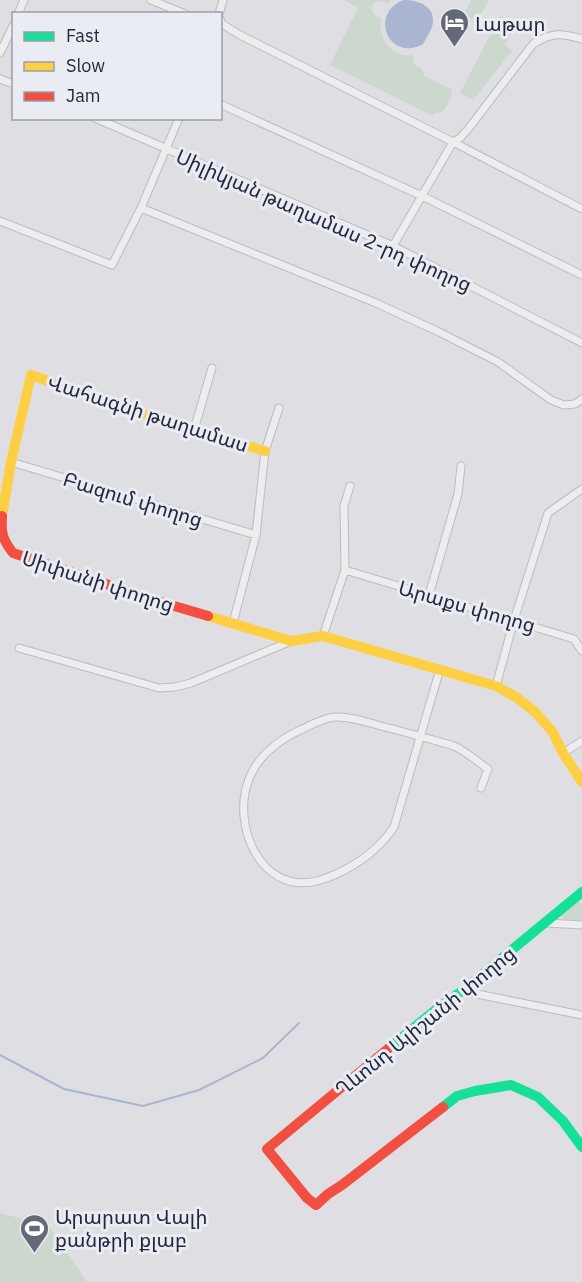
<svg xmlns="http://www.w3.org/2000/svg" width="582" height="1282" viewBox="0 0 582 1282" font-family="'IBM Plex Sans','Noto Sans Armenian',sans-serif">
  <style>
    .green { fill: #ccd7cd }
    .water { fill: #aab5d1 }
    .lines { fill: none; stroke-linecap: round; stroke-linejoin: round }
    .stream { stroke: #aab5d1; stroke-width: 2 }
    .street-casing { stroke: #bbbbc1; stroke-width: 9 }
    .street { stroke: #ededf0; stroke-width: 7 }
    .fast { stroke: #16e098; stroke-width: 10 }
    .slow { stroke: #ffcf43; stroke-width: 10 }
    .jam { stroke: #f24e42; stroke-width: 10 }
    .labels { text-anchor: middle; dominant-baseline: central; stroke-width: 6; stroke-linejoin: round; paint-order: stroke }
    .poi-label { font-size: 20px; fill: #24283d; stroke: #eaecf4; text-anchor: start }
    .street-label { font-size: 20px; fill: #24283d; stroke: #eaecf4 }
  </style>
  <rect width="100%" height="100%" fill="#dedee3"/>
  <path class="green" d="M344,0H392L388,4L383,2L376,1L372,5C370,12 375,16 381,18C377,38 392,59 413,55C413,63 413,66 422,69L424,76L451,89L452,94C448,103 445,115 434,113L433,116L330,65L358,8Z
    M471,0H489L477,21L465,16V12Z
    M500,16L517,25L505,44L512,51L473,100L460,93Z
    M577,902H580L582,906V920H564L562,917V913Z
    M0,1213L49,1226L87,1282H0Z"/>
  <path class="water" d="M404,0C416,0 434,5 433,21C433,29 426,38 423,44C389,63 368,13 404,0Z"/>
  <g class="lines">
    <path class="stream" d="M0,1055L64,1089L143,1106L199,1090L263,1058L299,1023"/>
    <defs>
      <path id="street" d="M151,0L185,14
        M18,14L24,0
        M219,14L223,0
        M220,19L222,24L240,35L453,142L460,138L469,128L533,44C552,32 561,33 582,39
        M0,53L14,24
        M0,79L14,84
        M220,104L422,196L582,275
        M95,118L393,246L582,343
        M141,208L376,303L439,332L498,362L551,400L564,405L575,404L582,399
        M0,221L112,265L141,208L179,118
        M393,246L453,142L582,209
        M194,430L212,368
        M11,462L256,535
        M345,570L574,639L582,651
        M429,595L458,494L461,466
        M233,623L256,535L265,451L279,408
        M323,636L345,570L344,506L350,486
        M19,648L159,688L175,687L191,683L291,641
        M440,669L394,827C377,853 346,873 317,881C260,895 231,824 249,779C258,756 279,740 300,730C311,725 323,718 335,717C354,716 374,725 393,729C407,733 422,737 437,741C442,743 449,744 454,746C466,751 477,762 488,769L481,788
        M496,686L514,620L548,513L582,489
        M563,753L582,741
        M546,923L582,925
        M462,991L582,1015"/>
    </defs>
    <use href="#street" class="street-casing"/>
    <use href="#street" class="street"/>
    <path class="fast" d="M389,1048L438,1008L462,991L582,892
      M443,1107L457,1096L475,1091L511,1085L538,1097L563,1121L582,1147"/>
    <path class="slow" d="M2,516L11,462L31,375L154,418L265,451
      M208,616L291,641L323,636L496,686L516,697L535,712L552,731L563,753L582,782"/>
    <path class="jam" d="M2,516C1,533 2,539 13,553L154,600L208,616
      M389,1048L267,1149L307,1198L316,1205L328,1194L342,1185L443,1107"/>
  </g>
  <defs>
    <symbol id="hotel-pin" viewBox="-11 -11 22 30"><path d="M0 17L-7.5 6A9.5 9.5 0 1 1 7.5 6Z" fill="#656877" stroke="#eaecf4"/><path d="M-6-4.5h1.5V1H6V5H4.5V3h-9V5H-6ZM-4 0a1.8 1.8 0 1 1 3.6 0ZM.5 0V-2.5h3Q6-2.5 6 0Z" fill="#fff"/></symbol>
    <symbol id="stadium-pin" viewBox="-11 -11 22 30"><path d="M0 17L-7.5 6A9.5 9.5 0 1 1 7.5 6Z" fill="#656877" stroke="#eaecf4"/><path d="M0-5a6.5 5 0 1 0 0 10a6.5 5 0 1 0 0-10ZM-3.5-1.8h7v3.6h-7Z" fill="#fff"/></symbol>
  </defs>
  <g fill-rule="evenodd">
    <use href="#hotel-pin" x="438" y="6" width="33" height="45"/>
    <use href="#stadium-pin" x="18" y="1212" width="33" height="45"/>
  </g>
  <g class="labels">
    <g class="poi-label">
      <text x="475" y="23">Լաթար</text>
      <text x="55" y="1216">Արարատ Վալի<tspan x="55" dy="23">քանթրի քլաբ</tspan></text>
    </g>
    <g class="street-label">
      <text transform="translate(324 220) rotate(24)">Սիլիկյան թաղամաս 2-րդ փողոց</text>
      <text transform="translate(148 413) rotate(18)">Վահագնի թաղամաս</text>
      <text transform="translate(133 499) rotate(17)">Բազում փողոց</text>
      <text transform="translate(98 581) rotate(18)">Սիփանի փողոց</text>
      <text transform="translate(467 606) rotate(16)">Արաքս փողոց</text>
      <text transform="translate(425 1021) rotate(-39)">Ղևոնդ Ալիշանի փողոց</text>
    </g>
  </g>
  <rect x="12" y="12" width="210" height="108" fill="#eaecf4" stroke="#9b9eab" stroke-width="1.5"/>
  <rect x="24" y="32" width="30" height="9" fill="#16e098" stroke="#9b9eab" stroke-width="1.5"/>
  <text x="66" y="42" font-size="18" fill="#24283d">Fast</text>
  <rect x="24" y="62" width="30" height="9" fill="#ffcf43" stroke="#9b9eab" stroke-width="1.5"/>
  <text x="66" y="72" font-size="18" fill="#24283d">Slow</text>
  <rect x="24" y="92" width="30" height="9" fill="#f24e42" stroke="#9b9eab" stroke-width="1.5"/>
  <text x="66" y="102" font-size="18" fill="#24283d">Jam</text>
</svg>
